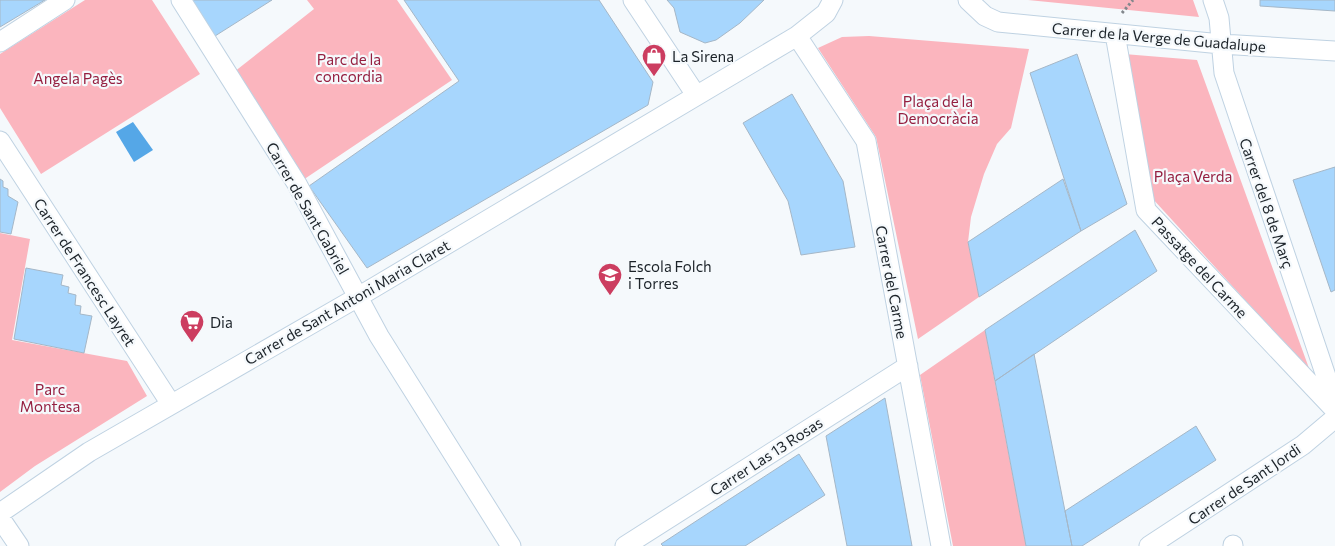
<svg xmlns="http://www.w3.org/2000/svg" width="1335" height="546" viewBox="0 0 1335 546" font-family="Commissioner,sans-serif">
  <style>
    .green { fill: #fbb5be }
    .water { fill: #55a7e7 }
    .building { fill: #a7d6fd; stroke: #a5b7c7 }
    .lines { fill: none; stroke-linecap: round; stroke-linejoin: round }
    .street-casing { stroke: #bfd2e2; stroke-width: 21 }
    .path { stroke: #82878c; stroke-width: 3; stroke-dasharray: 2.5 2.5; stroke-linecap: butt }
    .street { stroke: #fff; stroke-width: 19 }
    .labels { text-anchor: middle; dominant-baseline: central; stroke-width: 4.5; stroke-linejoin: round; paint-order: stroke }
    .street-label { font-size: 15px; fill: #1c2329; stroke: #f5f9fc }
    .poi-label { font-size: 15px; fill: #1c2329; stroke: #f5f9fc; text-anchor: start }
    .park-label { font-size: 15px; fill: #951f40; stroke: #f5f9fc }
  </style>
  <rect width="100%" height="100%" fill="#f5f9fc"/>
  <path class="green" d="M85,0H152L200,74L41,174L0,108V54Z
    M307,0H397L452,80L297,184L234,72L314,9Z
    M1028,0H1193L1199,17Z
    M869,36L1029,49L1011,128L997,144L984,174L971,217L968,242L979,297L918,339L876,137L818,48L842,37Z
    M1124,54L1197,60L1310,371L1152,198Z
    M0,233L30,239L12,340L127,361L147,396L35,466L0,492Z
    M985,330L1026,546H953L920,375Z"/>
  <path class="water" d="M133,122L153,150L134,162L116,132Z"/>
  <path class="building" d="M0,0H45L0,27Z
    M191,0H272L215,36Z
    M404,0H599L653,82L648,105L367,268L309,186L459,81Z
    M667,0H764L740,23L716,40L705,43L680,32L674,8Z
    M1260,0H1335V11L1260,6Z
    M1077,54L1127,204L1081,231L1030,73Z
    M792,94L843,181L855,247L801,255L788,201L743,123Z
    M1335,167V290L1331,292L1293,180Z
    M0,179L3,181V187L8,189V196L18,202L11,234L0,232Z
    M1063,179L1081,231L979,297L968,242Z
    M1135,230L1157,271L995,381L985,330Z
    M26,268L63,275L61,285L69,287L68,293L76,295L75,305L81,306L80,314L92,316L84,353L14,339Z
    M1034,354L1065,511L1072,546H1026L995,381Z
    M885,398L912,546H847L826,436Z
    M1196,426L1216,460L1082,546H1072L1065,511Z
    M799,454L825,495L745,546H663L661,544Z"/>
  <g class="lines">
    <defs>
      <path id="street" d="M181,0L297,184L379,336L511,546
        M633,0L696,95
        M968,0L985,16L998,22L1221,44L1335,51
        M1213,0L1219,18L1224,73L1335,403
        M1115,34L1146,210L1335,410
        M797,36L866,141L941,546
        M0,42L65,0
        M0,141L171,404
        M0,513L89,452L358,297L797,36L826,13L833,0
        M0,518L19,546
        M1233,545V546
        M625,546L908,366
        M1149,546L1303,445L1335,418"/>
    </defs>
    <use href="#street" class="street-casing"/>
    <path class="path" d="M1122,13L1133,0"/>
    <use href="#street" class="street"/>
  </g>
  <defs>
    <symbol id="shop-pin" viewBox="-11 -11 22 30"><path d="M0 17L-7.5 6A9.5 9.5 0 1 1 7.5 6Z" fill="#cc3d60" stroke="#f5f9fc"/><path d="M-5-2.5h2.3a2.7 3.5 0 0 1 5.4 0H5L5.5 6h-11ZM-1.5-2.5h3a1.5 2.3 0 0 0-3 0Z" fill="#fff"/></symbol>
    <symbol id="school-pin" viewBox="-11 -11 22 30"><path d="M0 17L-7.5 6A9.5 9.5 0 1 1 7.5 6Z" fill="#cc3d60" stroke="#f5f9fc"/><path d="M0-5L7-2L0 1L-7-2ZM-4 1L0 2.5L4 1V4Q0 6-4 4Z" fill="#fff"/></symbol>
    <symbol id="supermarket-pin" viewBox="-11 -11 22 30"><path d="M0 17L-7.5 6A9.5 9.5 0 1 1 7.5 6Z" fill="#cc3d60" stroke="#f5f9fc"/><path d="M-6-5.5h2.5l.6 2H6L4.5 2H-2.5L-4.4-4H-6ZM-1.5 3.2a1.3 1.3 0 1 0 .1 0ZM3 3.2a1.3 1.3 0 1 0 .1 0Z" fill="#fff"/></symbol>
  </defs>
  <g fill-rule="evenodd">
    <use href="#shop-pin" x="640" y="42" width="28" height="38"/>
    <use href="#school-pin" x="596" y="261" width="28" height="38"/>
    <use href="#supermarket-pin" x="178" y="308" width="28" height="38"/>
  </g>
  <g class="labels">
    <g class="street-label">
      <text transform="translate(1159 37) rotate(5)">Carrer de la Verge de Guadalupe</text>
      <text transform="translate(1267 203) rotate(71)">Carrer del 8 de Març</text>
      <text transform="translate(308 208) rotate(60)">Carrer de Sant Gabriel</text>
      <text transform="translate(1200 267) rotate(47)">Passatge del Carme</text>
      <text transform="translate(85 272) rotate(57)">Carrer de Francesc Layret</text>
      <text transform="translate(892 282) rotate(79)">Carrer del Carme</text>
      <text transform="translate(347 302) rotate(-30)">Carrer de Sant Antoni Maria Claret</text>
      <text transform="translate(766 456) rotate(-33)">Carrer Las 13 Rosas</text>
      <text transform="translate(1244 484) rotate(-34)">Carrer de Sant Jordi</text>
    </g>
    <g class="poi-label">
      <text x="672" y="56">La Sirena</text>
      <text x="628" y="266">Escola Folch<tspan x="628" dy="17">i Torres</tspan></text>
      <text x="210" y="322">Dia</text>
    </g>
    <g class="park-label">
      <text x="349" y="59">Parc de la<tspan x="349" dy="17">concordia</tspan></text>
      <text x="78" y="78">Angela Pagès</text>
      <text x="938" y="101">Plaça de la<tspan x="938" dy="17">Democràcia</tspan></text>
      <text x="1193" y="176">Plaça Verda</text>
      <text x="50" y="389">Parc<tspan x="50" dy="17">Montesa</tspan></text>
    </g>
  </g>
</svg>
